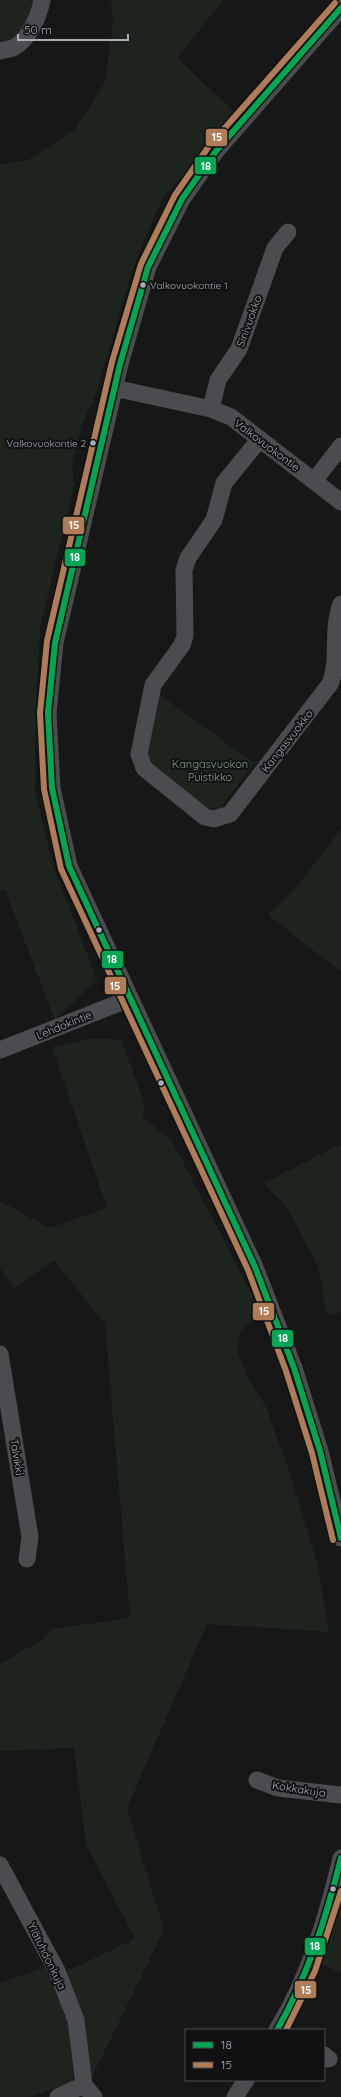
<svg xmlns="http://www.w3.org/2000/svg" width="341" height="2097" viewBox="0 0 341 2097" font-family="Quicksand,sans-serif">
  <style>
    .green { fill: #1d241e }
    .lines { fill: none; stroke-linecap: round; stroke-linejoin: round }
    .minor { stroke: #4b4c50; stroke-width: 17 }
    .bus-1-casing { stroke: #111113; stroke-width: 9 }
    .bus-2-casing { stroke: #111113; stroke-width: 9 }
    .bus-1 { stroke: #00a651; stroke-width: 6 }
    .bus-2 { stroke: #b07c57; stroke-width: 6 }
    .bus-dot { fill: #a8adb8; stroke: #111113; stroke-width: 1.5 }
    .labels { text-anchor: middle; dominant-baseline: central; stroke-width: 4; stroke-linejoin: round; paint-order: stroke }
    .bus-label { font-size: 10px; fill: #a8adb8; stroke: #111113; text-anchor: start }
    .street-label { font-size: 11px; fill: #a8adb8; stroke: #111113 }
    .park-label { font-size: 11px; fill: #7fa381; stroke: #111113 }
    .line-badge { stroke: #111113; stroke-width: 1.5 }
    .badge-label { font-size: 11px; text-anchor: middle; font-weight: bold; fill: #fff }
  </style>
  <rect width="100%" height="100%" fill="#171717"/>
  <path class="green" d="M0,0H37C33,13 23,32 12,41C9,43 4,44 0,44Z
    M111,0H223L178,58L237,115L162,199L133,268L96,394L82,424L72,465L74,487L40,627L36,712L35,792L54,868L97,980L55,1020L5,890L0,891V165L28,160L75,129L105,82L113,24Z
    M157,693L254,763L220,809L207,808L151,765L146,754Z
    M341,829V972L268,915L299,884Z
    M93,1038L121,1040L144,1101L143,1117L172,1141L261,1311L240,1332L238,1353L247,1376L266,1407L289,1471L318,1565L329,1632L207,1624L127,1808L164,1930L91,2079L65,1972L135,1939L86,1844L74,1748L0,1751V1664L45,1638L51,1629L130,1618L105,1324L54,1260L14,1288L0,1268V1201L50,1228L107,1208L52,1047Z
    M341,1144V1312L327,1315L318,1266L286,1206L264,1183Z
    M341,1900V1973L320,1963L327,1947Z
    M49,1966L68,2022L74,2081L30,2097H0V1983Z"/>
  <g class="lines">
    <path class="minor" d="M341,8L216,151L182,199L148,267L120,364L55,643L48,713L52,788L69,866L255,1267L294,1368L320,1451L341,1538
      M0,51C4,50 9,49 13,48C29,40 39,16 42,0
      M114,388L211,409L231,417L341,502
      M211,409L218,380L239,349L275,248L288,232
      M260,439L224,483L214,520L188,558L184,570L185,636L182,645L153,685L139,754L144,768L205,817L214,819L230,814L330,684C340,659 331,630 341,604
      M314,481L341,446
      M0,1050L129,999
      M0,1354L30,1537L27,1559
      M257,1780L278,1788L341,1795
      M0,1865L57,1971L76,2020L84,2085L94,2097
      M277,2030C309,1978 327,1917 341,1858
      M324,2055L329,2059
      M58,2097L84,2085
      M235,2097L246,2080"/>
    <defs>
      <path id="bus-1" d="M341,8L216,151L182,199L148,267L120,364L55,643L48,713L52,788L69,866L255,1267L294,1368L320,1451L341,1538
        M277,2030C308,1976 326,1918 341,1858"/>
      <path id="bus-2" d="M333,1540L312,1453L286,1371L248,1270L61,869L44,789L40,713L47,641L112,362L141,264L175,195L209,146L335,3
        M286,2030L315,1971L341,1891"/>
    </defs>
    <use href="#bus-1" class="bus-1-casing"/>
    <use href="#bus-2" class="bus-2-casing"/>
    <use href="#bus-1" class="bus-1"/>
    <use href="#bus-2" class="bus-2"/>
  </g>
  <g class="bus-dot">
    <circle cx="143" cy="285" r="3.5"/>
    <circle cx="93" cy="443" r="3.5"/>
    <circle cx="99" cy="930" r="3.5"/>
    <circle cx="161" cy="1083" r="3.5"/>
    <circle cx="333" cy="1889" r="3.5"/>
  </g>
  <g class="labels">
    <g class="bus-label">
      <text x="150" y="285">Valkovuokontie 1</text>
      <text x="86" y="443" text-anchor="end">Valkovuokontie 2</text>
    </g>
    <g class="street-label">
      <text transform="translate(249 321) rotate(-70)">Sinivuokko</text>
      <text transform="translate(267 445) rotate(37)">Valkovuokontie</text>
      <text transform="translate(287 741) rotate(-52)">Kangasvuokko</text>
      <text transform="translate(64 1025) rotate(-22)">Lehdokintie</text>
      <text transform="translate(17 1457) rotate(81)">Talvikki</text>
      <text transform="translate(299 1789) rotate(9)">Kokkakuja</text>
      <text transform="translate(47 1956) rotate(64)">Ylätuhdonkuja</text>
    </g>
    <g class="park-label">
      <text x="210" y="764">Kangasvuokon<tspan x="210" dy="13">Puistikko</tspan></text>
    </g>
  </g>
  <g class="line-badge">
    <rect x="205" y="128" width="23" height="19" rx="4" fill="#b07c57"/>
    <rect x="194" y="156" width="23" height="19" rx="4" fill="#00a651"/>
    <rect x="62" y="516" width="23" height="19" rx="4" fill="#b07c57"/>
    <rect x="64" y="548" width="22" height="19" rx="4" fill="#00a651"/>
    <rect x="101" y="950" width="23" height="19" rx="4" fill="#00a651"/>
    <rect x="104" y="976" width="23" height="19" rx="4" fill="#b07c57"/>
    <rect x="252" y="1302" width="23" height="19" rx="4" fill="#b07c57"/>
    <rect x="271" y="1329" width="23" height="19" rx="4" fill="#00a651"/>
    <rect x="304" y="1937" width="22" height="19" rx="4" fill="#00a651"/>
    <rect x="294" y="1980" width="23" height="19" rx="4" fill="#b07c57"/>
  </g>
  <g class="badge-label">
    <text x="217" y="141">15</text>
    <text x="206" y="170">18</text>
    <text x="74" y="529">15</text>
    <text x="75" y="561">18</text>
    <text x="112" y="963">18</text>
    <text x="115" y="990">15</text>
    <text x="264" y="1315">15</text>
    <text x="283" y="1342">18</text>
    <text x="315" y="1950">18</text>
    <text x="306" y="1994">15</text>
  </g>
  <rect x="185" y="2029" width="140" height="52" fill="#111113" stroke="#4d4f55"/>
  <rect x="193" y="2042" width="20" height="6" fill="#00a651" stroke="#4d4f55"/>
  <text x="221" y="2049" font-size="12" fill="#a8adb8">18</text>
  <rect x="193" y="2062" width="20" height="6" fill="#b07c57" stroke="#4d4f55"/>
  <text x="221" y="2069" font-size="12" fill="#a8adb8">15</text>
  <path d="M18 34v6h110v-6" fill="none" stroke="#a8adb8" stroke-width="2"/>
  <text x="24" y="34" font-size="12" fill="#a8adb8" stroke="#111113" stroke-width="3" paint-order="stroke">50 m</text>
</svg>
